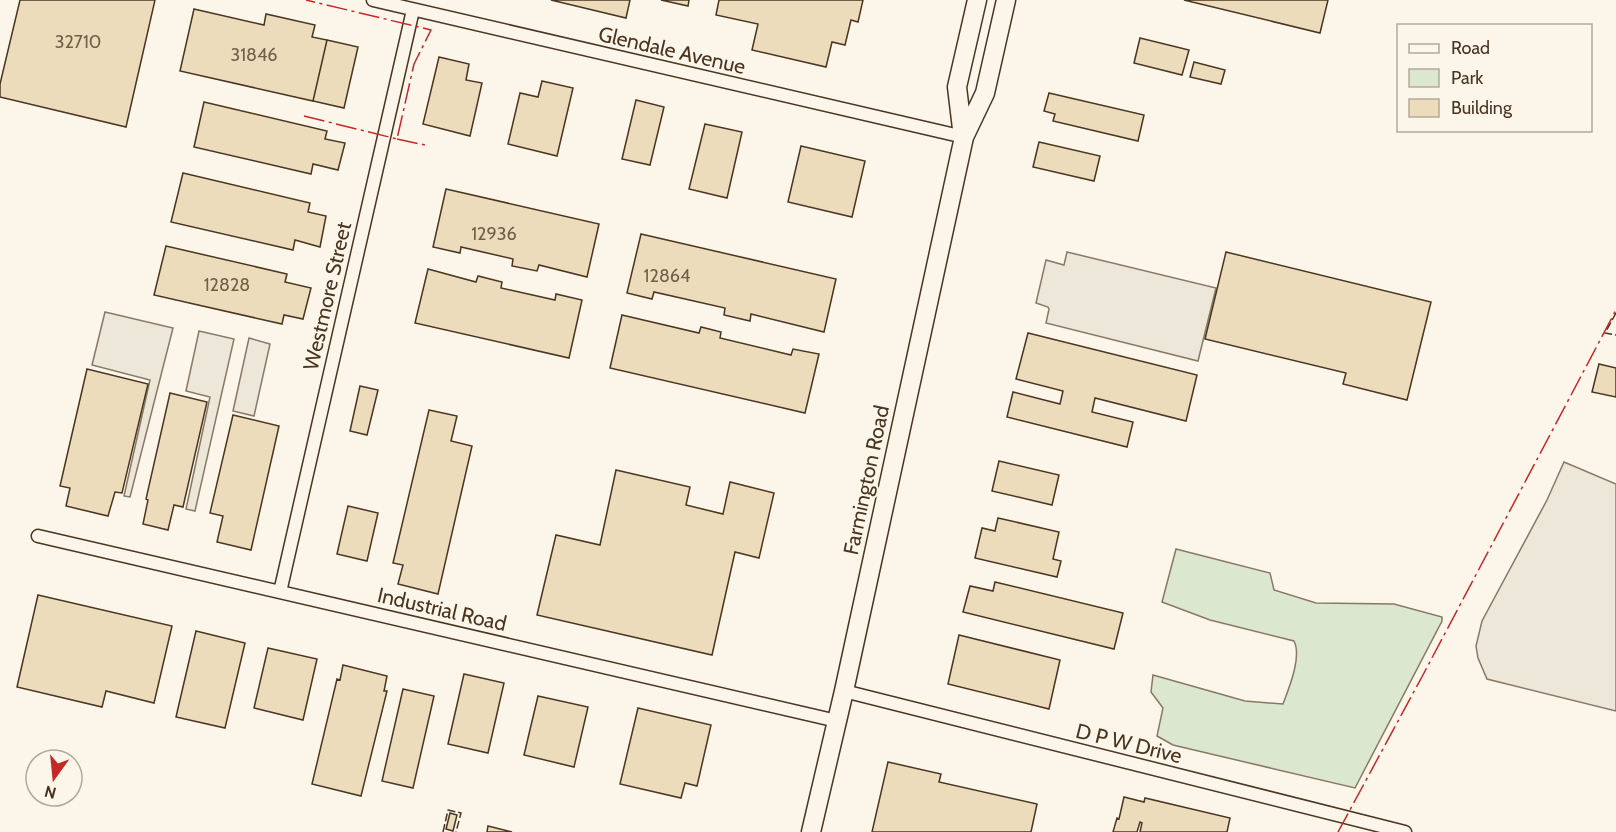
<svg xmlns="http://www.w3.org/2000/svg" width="1616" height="832" viewBox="0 0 1616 832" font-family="Cabin,sans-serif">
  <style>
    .green { fill: #dce7d0; stroke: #887966; stroke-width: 1.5 }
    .parking { fill: #ede7d9; stroke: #887966; stroke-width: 1.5 }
    .building { fill: #ecdcbc; stroke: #4a3520; stroke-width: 1.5 }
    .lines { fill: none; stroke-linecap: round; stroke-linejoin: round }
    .street-casing { stroke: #4a3520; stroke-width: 15 }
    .secondary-casing { stroke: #4a3520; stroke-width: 21 }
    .street { stroke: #fbf6e9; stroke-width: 12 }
    .secondary { stroke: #fbf6e9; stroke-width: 18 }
    .fence { stroke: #4a3520; stroke-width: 1.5; stroke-dasharray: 8 3; stroke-linecap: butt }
    .power { stroke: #c62828; stroke-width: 1.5; stroke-dasharray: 21 4.5 3 4.5; stroke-linecap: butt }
    .labels { text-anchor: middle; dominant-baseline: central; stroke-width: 4.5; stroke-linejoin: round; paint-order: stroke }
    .number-label { font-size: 18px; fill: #725f47 }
    .street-label { font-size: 21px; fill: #4a3520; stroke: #fbf6e9 }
  </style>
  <rect width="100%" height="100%" fill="#fbf6e9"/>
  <path class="green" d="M1176,549L1270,573L1274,590L1316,603L1394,604L1442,617V621L1355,788L1173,745L1157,736L1163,708L1151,692L1153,675L1245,701L1283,704C1289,688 1302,657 1294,641L1210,620L1162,602Z"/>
  <path class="parking" d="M1067,252L1216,288L1198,361L1046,323L1049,309L1048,307L1036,303L1046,260L1064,265Z
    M105,312L173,328L130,497L124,496L150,380L92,365Z
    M199,331L234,339L195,511L186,509L210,397L186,391Z
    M249,338L270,344L254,416L233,411Z
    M1564,462L1616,484V711L1487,679L1478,658L1476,646L1482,621L1547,500Z"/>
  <path class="building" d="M20,0H155L126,127L0,97V84Z
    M551,0H630L626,18Z
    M661,0H689L688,6Z
    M719,0H863L858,22L851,20L845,45L832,42L826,67L752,50L758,24L716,15Z
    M1184,0H1328L1320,33Z
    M194,9L264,25L266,14L315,25L312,37L327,40L313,101L180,71Z
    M1140,38L1189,50L1182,75L1134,63Z
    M327,40L358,47L344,108L313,101Z
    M439,57L469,64L466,80L482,83L470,136L423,124Z
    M1194,62L1225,70L1221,84L1190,77Z
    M542,81L573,88L557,156L508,144L520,93L538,97Z
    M1049,93L1144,115L1138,141L1053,121L1055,114L1044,111Z
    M636,100L664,107L650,165L622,159Z
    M204,102L327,131L325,139L345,143L338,170L313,164L311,174L194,147Z
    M705,124L742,132L727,198L689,189Z
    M1039,142L1100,156L1094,181L1033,167Z
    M801,146L865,161L852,217L788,202Z
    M183,173L310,203L308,212L326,216L320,247L295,240L293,250L171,222Z
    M446,189L599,224L587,277L539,265L537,271L512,266L513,259L461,247L460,253L433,247Z
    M641,234L836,279L824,332L751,314L750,321L724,315L725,308L654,292L652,299L627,293Z
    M166,246L287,274L285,282L311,288L303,319L284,315L282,324L154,295Z
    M1226,252L1431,302L1407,400L1343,384L1346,373L1205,339Z
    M428,269L476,282L478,276L502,282L501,288L555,300L556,294L582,300L569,358L415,323Z
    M622,315L699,333L701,327L721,332L720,338L791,355L793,349L819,354L805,413L610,368Z
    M1028,333L1197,375L1186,421L1095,398L1092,412L1133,422L1127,447L1007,417L1013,392L1060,404L1063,391L1016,379Z
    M1599,364L1616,368V397L1592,392Z
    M87,369L148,384L122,493L115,492L108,516L66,506L70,488L60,486Z
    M360,386L378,390L367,435L350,431Z
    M170,393L207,402L183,507L174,505L168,530L143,524L148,500L146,499Z
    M429,410L457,416L451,441L472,446L438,594L398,584L403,565L393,563Z
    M233,415L279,426L251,550L217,542L223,516L210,513Z
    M999,461L1059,475L1052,505L992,491Z
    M616,470L690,487L686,505L723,514L730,482L774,493L759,558L735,552L712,655L537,615L556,535L600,545Z
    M348,506L378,513L367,561L337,554Z
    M998,518L1059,532L1053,559L1061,561L1057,577L975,558L982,528L995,531Z
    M995,582L1123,613L1114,649L963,612L970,586L993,591Z
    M38,595L172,626L154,703L106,691L102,707L17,687Z
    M196,631L245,643L225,728L176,717Z
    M959,635L1060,660L1049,709L948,684Z
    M268,648L317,659L303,720L254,708Z
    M343,665L387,676L384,691H387L361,796L312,784L337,679L340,680Z
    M464,674L504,683L488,753L448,744Z
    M403,689L434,696L413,788L382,781Z
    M538,696L588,707L574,767L524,755Z
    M638,708L711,725L697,786L685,783L681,798L620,784Z
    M888,762L941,774L939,782L1037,804L1031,832H872Z
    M1124,797L1144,802L1145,798L1230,818L1227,832H1140L1142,823L1140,822L1137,832H1113L1117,818L1119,819Z
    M450,813L457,815L453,831L446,829Z
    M488,826L512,832H487Z"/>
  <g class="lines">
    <defs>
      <path id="street" d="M373,0L964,137
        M38,536L837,721
        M280,592L413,10
        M844,691L1405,832"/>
      <path id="secondary" d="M963,137L957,87L977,0
        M811,832L844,691L964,137L985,93L1006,0"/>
    </defs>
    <use href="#street" class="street-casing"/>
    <use href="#secondary" class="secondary-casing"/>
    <use href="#street" class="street"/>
    <use href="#secondary" class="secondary"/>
    <path class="fence" d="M1616,313L1605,333L1616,335
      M443,832L448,810L461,813L456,832"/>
    <path class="power" d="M304,116L397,139L414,64L431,30L306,0
      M397,139L425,145
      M1338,832L1424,673L1616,310"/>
  </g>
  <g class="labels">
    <g class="number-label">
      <text x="78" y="42">32710</text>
      <text x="254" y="55">31846</text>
      <text x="494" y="234">12936</text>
      <text x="667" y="276">12864</text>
      <text x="227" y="285">12828</text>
    </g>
    <g class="street-label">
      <text transform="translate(672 50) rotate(13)">Glendale Avenue</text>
      <text transform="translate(327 296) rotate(-77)">Westmore Street</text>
      <text transform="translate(866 480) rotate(-78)">Farmington Road</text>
      <text transform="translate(442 609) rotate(13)">Industrial Road</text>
      <text transform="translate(1129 743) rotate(14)">D P W Drive</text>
    </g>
  </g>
  <rect x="1397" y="24" width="195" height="108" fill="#fbf6e9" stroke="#b4a999" stroke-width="1.5"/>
  <rect x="1409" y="44" width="30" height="9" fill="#fbf6e9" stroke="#b4a999" stroke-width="1.5"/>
  <text x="1451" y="54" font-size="18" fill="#4a3520">Road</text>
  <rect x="1409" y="69" width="30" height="18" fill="#dce7d0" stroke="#b4a999" stroke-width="1.5"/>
  <text x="1451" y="84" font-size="18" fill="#4a3520">Park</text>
  <rect x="1409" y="99" width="30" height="18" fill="#ecdcbc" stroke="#b4a999" stroke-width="1.5"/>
  <text x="1451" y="114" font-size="18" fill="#4a3520">Building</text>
  <g transform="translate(54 778) rotate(195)"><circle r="28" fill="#fbf6e9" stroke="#b4a999" stroke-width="1.5"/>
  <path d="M0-4.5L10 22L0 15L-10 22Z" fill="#c62828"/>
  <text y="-9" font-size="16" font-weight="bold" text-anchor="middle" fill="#4a3520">N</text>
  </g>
</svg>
